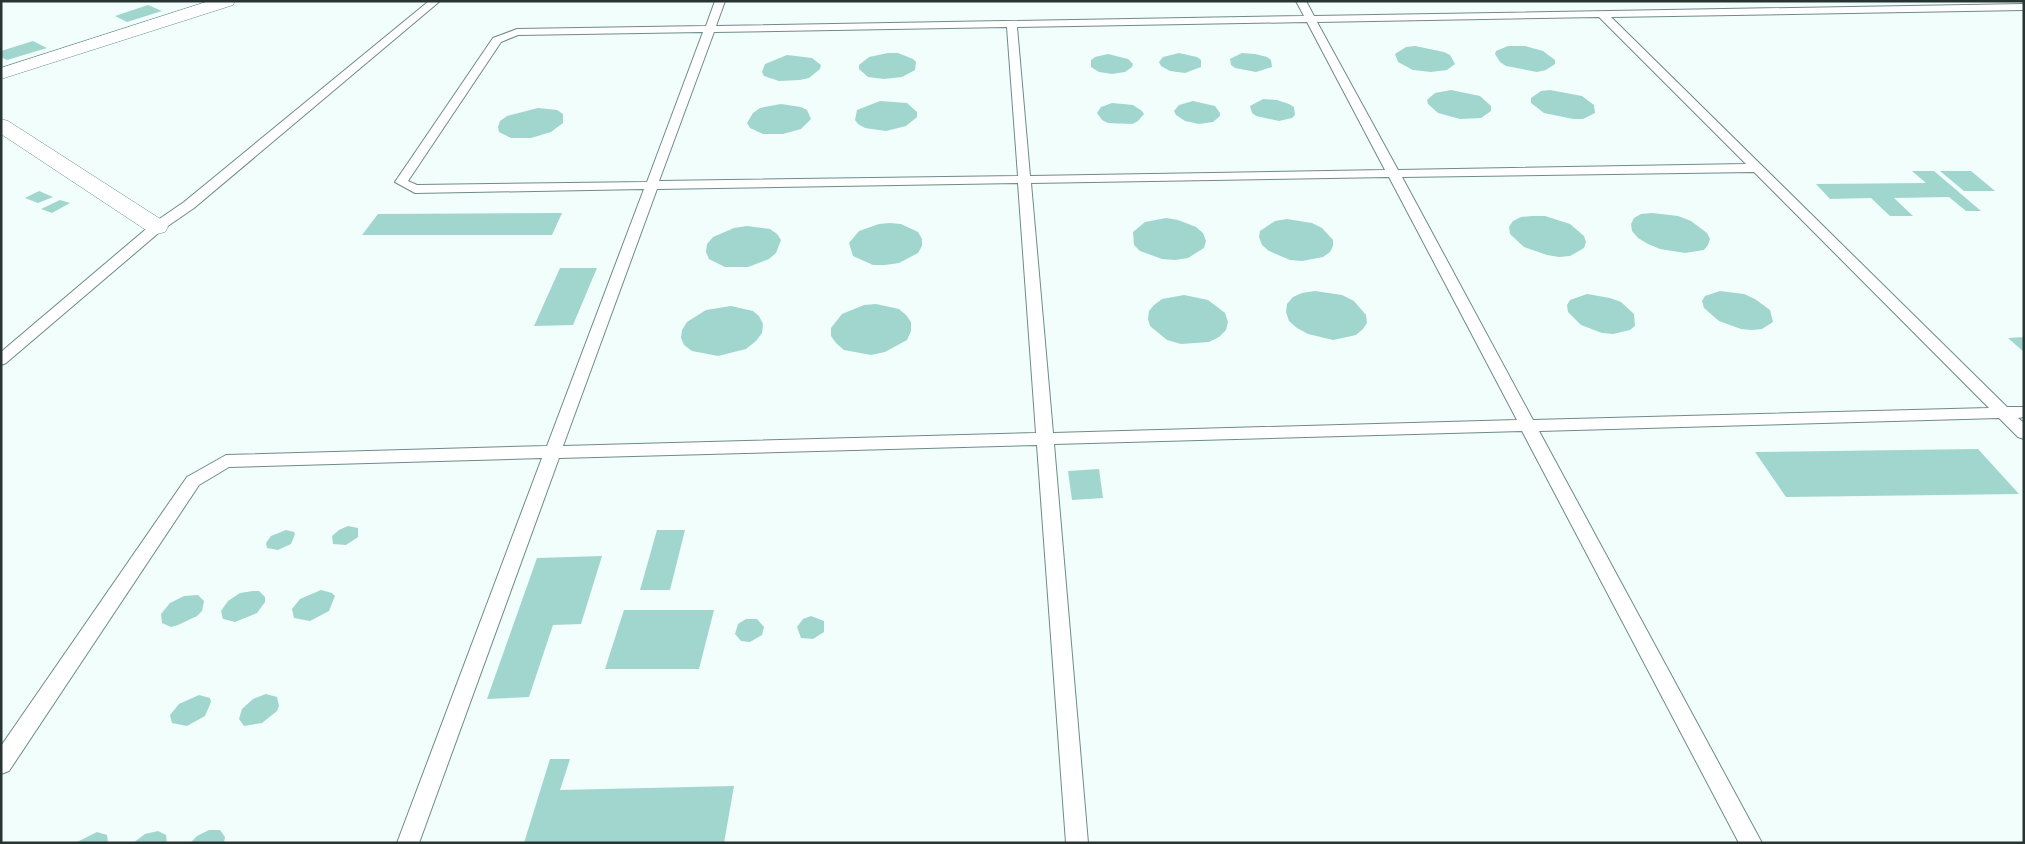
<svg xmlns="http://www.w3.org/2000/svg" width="2025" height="844" viewBox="0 0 2025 844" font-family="'Asap Condensed',sans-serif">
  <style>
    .building { fill: #a1d6cf }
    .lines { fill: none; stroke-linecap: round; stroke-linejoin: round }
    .lane-casing { stroke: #6e8b87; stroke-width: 2 }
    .street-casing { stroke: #6e8b87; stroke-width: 1 }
    .lane { fill: #fff; fill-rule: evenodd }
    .street { fill: #fff; fill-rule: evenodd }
  </style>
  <rect width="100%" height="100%" fill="#f1fefc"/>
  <path class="building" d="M148,5L162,11L127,22L115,16Z
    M33,41L47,48L7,60L1,57V51Z
    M1415,46L1444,52L1450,55L1455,64L1447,70L1431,72L1413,70L1398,62L1395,54L1406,47Z
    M1508,46H1525L1543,51L1555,60V64L1546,70L1537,72L1506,66L1500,62L1495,54L1496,51Z
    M888,53H898L913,59L916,62L915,70L902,77L884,79L868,77L859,69V65L869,57Z
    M1179,53L1197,57L1201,60V67L1185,73L1170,71L1161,66L1159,62L1163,57Z
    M1242,53L1255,54L1267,57L1271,60L1272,67L1256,72L1235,68L1231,65L1230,59Z
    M1108,54L1128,59L1133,64L1132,67L1125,72L1112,74L1099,72L1091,67V60L1095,57Z
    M787,55L812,58L821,65L820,69L809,78L800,80L779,81L764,76L762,72L765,64Z
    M1451,90L1480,96L1491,106V111L1481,118L1460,119L1438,113L1428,104L1427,100L1435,93Z
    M1550,90L1582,96L1594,105L1595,113L1583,119H1573L1544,113L1531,103V98L1541,91Z
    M1263,99L1277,100L1289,104L1294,107L1295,115L1292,118L1279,121L1256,116L1252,113L1250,106Z
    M880,101L907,103L917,112V117L906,126L886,131L865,128L858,124L855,120L857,110Z
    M1193,101L1215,106L1220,113V116L1213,122L1199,124L1185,121L1176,115L1174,111L1179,105Z
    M1112,103L1133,105L1142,111L1144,114L1138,121L1132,124L1108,123L1102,120L1097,113L1101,107Z
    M781,104L801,107L807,110L811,119L801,129L783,134H763L750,128L747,123L753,113L760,108Z
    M538,108L557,110L563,114V123L551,132L531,138H511L499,132L498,127L500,121L507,116Z
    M1912,171H1934L1981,211H1966L1949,197L1894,198L1913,216H1890L1871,198L1830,199L1816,184L1926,183Z
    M1940,171H1971L1995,191H1964Z
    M39,191L53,197L38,203L25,198Z
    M60,200L70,203L52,213L41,209Z
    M562,213L552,235H362L378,214Z
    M1652,213L1678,216L1691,221L1707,233L1710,239L1708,245L1704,250L1685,253L1660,249L1648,244L1638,238L1632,231L1631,224L1634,218L1641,214Z
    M1532,216H1545L1570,224L1584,236L1586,242L1584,248L1570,256L1559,257L1547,255L1524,247L1510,234L1509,227L1513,221L1521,217Z
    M1166,218L1178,220L1196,227L1203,233L1206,241L1204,248L1188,258L1175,260L1162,259L1140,251L1134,245L1133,232L1145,222Z
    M1287,219L1312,223L1322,228L1333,240V246L1330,252L1323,257L1302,261L1290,260L1269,251L1262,245L1259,237L1260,231L1275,221Z
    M890,223L901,224L918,232L922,239V246L918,253L899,263L885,265H873L853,256L849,243L859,231L879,224Z
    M747,226L770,229L777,234L781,240L776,253L769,259L748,267H725L709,259L706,252L707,244L713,237L734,228Z
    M560,268H597L573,325L534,326Z
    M1315,291L1342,295L1354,301L1366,315L1367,323L1363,329L1356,335L1333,340L1308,334L1297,328L1289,321L1286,312L1287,304L1293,297L1302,293Z
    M1720,291L1744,294L1755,299L1770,310L1773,322L1762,329L1752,330L1741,329L1719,321L1704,308L1702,301L1705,296Z
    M1587,294L1610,298L1621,302L1634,314L1635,326L1630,330L1613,334L1602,333L1581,325L1568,312L1567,305L1570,300Z
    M1184,295L1208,300L1225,313L1228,322L1226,330L1219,337L1209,342L1181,344L1167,340L1150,326L1148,319L1149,311L1154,305L1162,299Z
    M876,304L899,309L906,315L911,322V331L907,340L885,352L871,355L844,350L836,343L831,336V328L842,314L864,305Z
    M731,306L753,311L759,316L763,324L762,333L756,341L746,349L718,356L692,351L684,345L681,338L682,330L687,322L706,310Z
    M2024,337V352L2008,338Z
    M1978,449L2019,494L1786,497L1755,452Z
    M1099,469L1103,498L1072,500L1068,471Z
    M348,526L358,528V537L346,545L333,544L332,536L339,530Z
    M286,530L294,532L295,534L291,544L278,550L267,548L266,543L271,536Z
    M657,530H685L670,590H640Z
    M602,556L581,624L553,625L529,697L487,699L537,558Z
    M321,590L332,593L335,596L329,611L310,621L294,618L292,609L300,599Z
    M253,591H259L265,597V602L257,613L235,622L223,619L221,611L228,601L240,593Z
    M198,595L204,601L202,611L197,616L178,625L171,627L162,623L161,614L170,603L184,596Z
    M624,610H714L699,669H605Z
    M811,616L824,621V632L813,639L801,638L797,627L803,619Z
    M746,619H757L764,627L762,635L750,642L741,641L735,634L738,624Z
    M266,694L277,697L279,706L277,711L262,723L244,726L239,719L242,709L253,699Z
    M199,695L210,698L211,702L205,716L187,726L172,723L170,715L179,704Z
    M550,759H570L560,790L734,786L724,843H524Z
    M209,830H220L225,837L224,843H190L197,836Z
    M158,831L166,835L167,843H133L145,834Z
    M97,832L107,835L108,843H75Z"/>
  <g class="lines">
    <defs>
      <path id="lane" d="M429,1H440L194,208L162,230L6,363L1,365V352L152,224L184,202Z
        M715,1H725L716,26L1304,16L1296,1H1306L1314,16L2024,4V10L1611,17L2007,407H2024V417L2018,418L2024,423V439L2018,437L1999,418L1539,431L1762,843H1739L1522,431L1054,444L1088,843H1066L1037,445L559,458L419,843H397L542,458L229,467L199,485L9,771L1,774V746L187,477L226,455L547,446L644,189L415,193L395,182L493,38L517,29L706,26ZM1599,17L1746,164L1398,170L1317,22ZM1307,22L1385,170L1030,176L1017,27ZM1007,27L1018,176L659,181L714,32ZM703,32L647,182L417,185L408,181L501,42L518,35ZM1754,172L1989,408L1533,420L1402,177ZM1389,177L1517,420L1053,433L1031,183ZM1018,183L1036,433L563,446L657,189Z"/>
      <path id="street" d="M209,1H235L233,5L1,79V68Z
        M1,119L8,121L165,222L168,227L165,232L157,234L149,232L1,134Z"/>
    </defs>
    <use href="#lane" class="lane-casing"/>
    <use href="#street" class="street-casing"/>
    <use href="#lane" class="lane"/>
    <use href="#street" class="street"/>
  </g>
  <rect width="2025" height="844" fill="none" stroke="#273432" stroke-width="5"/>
</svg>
